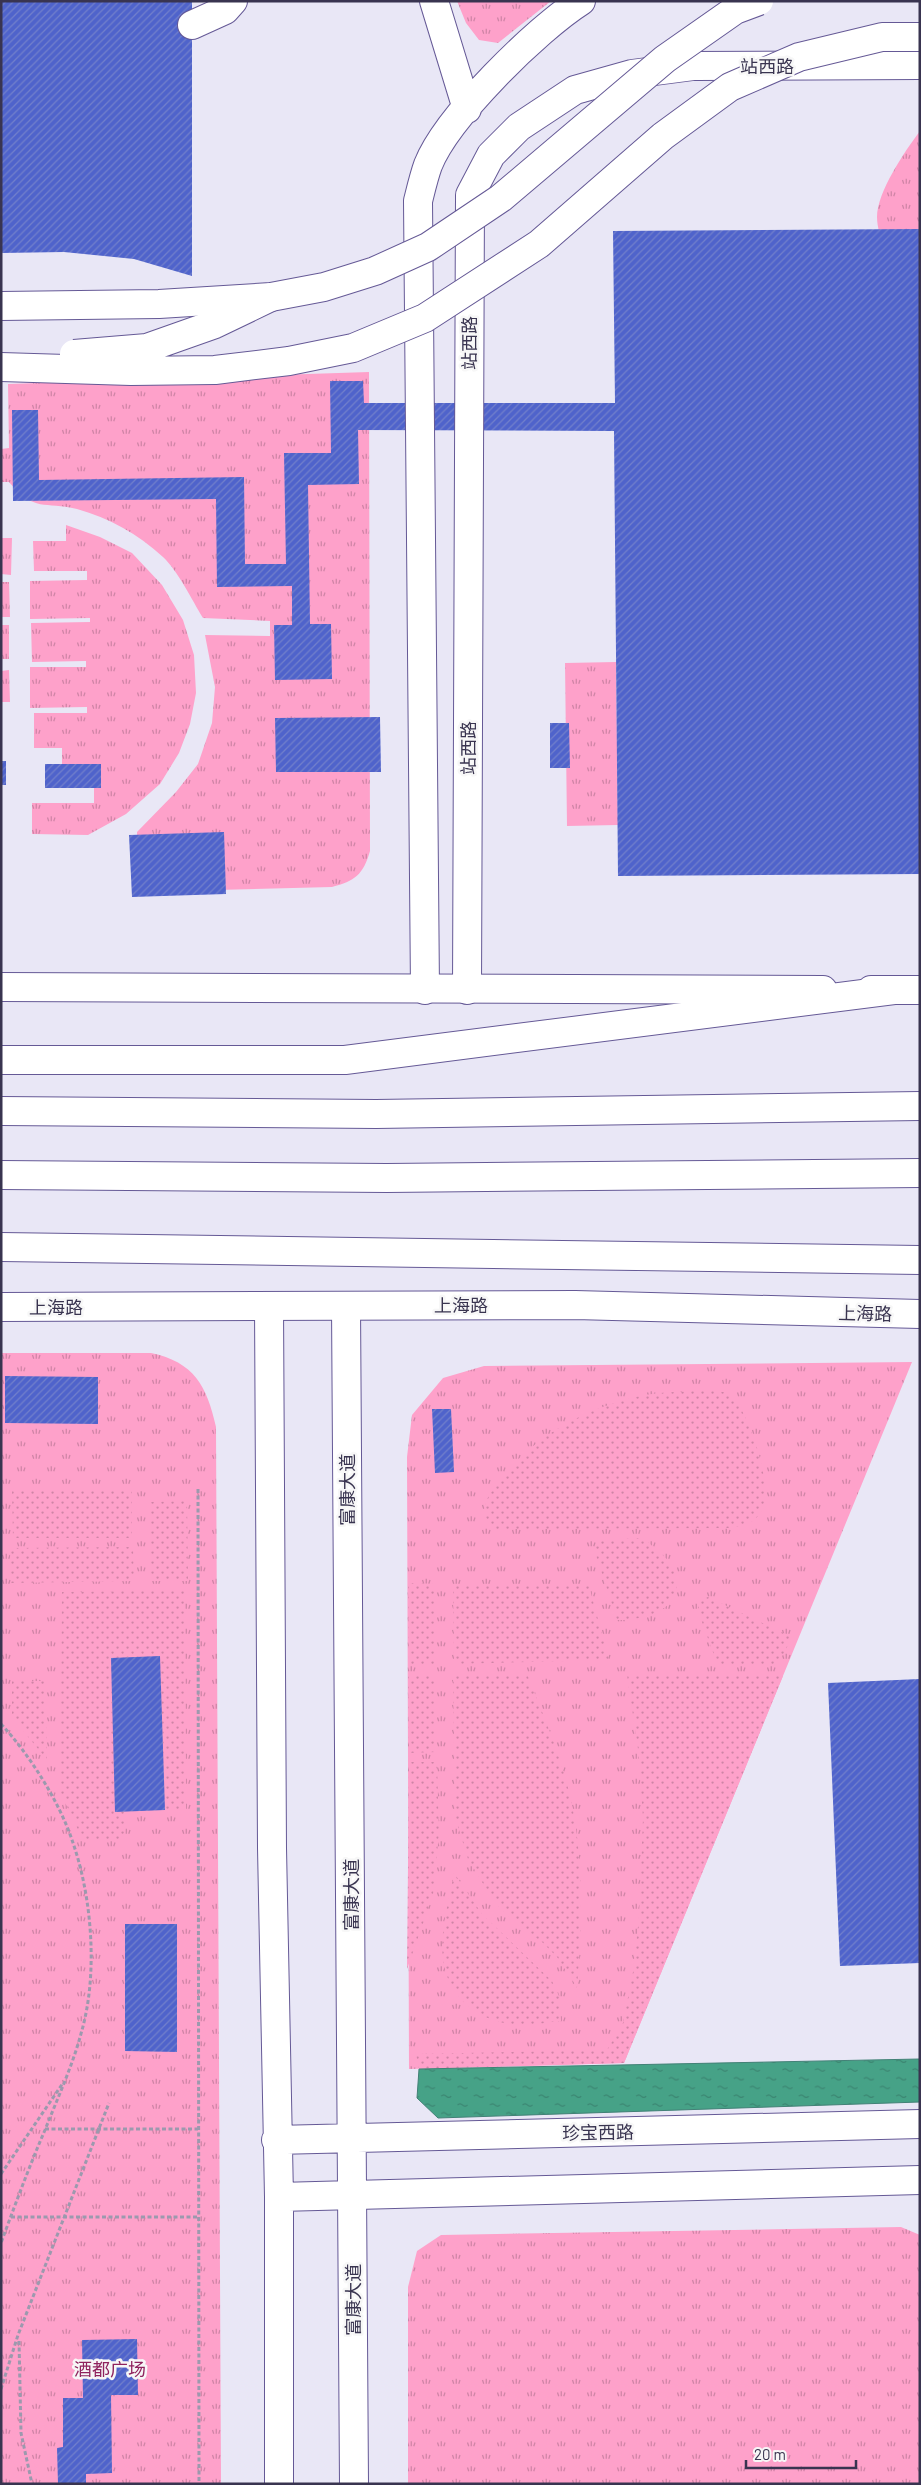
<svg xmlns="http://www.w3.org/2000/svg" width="921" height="2485" viewBox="0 0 921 2485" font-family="Barlow,'Noto Sans SC',sans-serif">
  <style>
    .grass { fill: url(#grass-tufts) }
    .garden { fill: url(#garden-dots) }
    .water { fill: url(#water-ripples); stroke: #428176 }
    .building { fill: url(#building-hatch) }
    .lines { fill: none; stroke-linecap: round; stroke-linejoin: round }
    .minor-casing { stroke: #655996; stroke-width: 30 }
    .major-casing { stroke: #655996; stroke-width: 30 }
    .highway-casing { stroke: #655996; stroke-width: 30 }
    .path { stroke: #9c99ae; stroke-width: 3; stroke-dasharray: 4 2.5; stroke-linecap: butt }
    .minor { stroke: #fff; stroke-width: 28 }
    .major { stroke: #fff; stroke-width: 28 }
    .highway { stroke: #fff; stroke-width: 28 }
    .minor-bridge-casing { stroke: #655996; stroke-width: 30; stroke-linecap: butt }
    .highway-bridge-casing { stroke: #655996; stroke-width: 30; stroke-linecap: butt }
    .minor-bridge { stroke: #fff; stroke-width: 28 }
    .highway-bridge { stroke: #fff; stroke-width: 28 }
    .labels { text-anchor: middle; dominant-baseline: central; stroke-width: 5; stroke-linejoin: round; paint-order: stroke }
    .street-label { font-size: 18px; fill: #393450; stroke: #f7f7f7 }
    .park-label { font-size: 18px; fill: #8f235e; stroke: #f7f7f7 }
  </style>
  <defs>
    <pattern id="grass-tufts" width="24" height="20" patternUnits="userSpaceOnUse" patternTransform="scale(1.25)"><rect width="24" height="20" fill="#fea1ca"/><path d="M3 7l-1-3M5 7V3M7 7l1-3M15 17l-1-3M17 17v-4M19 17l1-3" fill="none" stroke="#cf84a6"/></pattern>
    <pattern id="garden-dots" width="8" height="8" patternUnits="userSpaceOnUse" patternTransform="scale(1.25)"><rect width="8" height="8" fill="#fea1ca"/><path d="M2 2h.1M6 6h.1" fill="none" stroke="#cf84a6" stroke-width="1.8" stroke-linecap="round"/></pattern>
    <pattern id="water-ripples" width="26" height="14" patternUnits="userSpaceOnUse" patternTransform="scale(1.25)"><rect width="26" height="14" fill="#46a287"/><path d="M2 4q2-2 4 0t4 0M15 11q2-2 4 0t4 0" fill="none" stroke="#3b8571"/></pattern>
    <pattern id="building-hatch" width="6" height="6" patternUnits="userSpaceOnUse" patternTransform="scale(1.25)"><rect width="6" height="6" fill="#4f63cb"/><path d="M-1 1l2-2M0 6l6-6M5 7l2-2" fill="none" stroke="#7280cb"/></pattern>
  </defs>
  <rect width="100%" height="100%" fill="#e9e7f6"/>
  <path class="grass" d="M457,1H551L498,43L479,40L466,23Z
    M920,131V276L883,248C881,238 877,227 877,217C877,192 905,151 920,131Z
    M369,372L370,851C363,875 355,881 332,887L138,892L137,832L176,792L198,764L212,723L215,687L205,635L270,636V621L203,618C192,600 178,571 163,557C138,534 109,518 77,509C44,501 35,513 9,482H1V449L9,448L8,384Z
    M66,525L100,537L132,553L162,585L183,620L194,655L196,693L190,724L179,753L160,784L126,814L88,835L32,834V803H94V764H62V748H34V713H87V707L30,708V667H86V661L32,662L31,623L90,622V618L30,619V581L87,580V571H34L33,541H66Z
    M1,538H12L11,575L1,574Z
    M1,582H9L10,617H1Z
    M1,625H9V659H1Z
    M616,662L618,825L567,826L565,663Z
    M9,670L10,702H1V671Z
    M1,1353H151C194,1362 207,1386 216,1427L221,2484H1Z
    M912,1362L624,2063L409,2069L407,1457L412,1415L443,1378L484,1366Z
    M901,2227L920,2235V2484H408V2287L417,2251L441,2235Z"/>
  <path class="garden" d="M711,1390L729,1393C734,1400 741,1407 744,1415C755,1437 775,1493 759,1515C751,1525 740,1526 728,1528L495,1529C478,1513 484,1501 497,1484C532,1437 583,1409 640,1396C662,1391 688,1392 711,1390Z
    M12,1490H132V1538H13Z
    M187,1501L188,1581H150L149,1502Z
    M644,1538C652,1547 666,1556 672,1566C674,1569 675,1576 676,1581C682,1611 639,1621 617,1620L594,1549L600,1540Z
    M133,1547L134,1581L11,1583L10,1548Z
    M408,1583L434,1584V1664L409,1666Z
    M453,1584L589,1586L609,1660L454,1664Z
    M185,1590L186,1809L165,1810L160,1657L111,1658L115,1812L126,1809L125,1840H83L60,1792L62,1592Z
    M708,1597L792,1637L783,1655L773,1665L718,1666L698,1611V1601Z
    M435,1674L436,1752L409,1753L408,1675Z
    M527,1674C544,1717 563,1760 572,1805C584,1865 582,1927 577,1988L557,1957L541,1941L521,1928L495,1903L468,1859L455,1817L453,1675Z
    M627,1675L783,1676L624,2063L419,2069L416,2054L607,2050L623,2023L633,1972L639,1917L643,1818L638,1749Z
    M12,1681H45L47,1760L12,1717Z
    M409,1762H437L439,1833L433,1895L407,1969Z
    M454,1873L482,1914L552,1981L559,1996L561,2021C548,2022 535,2025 523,2025C485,2025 451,2002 444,1965C438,1936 449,1902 454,1873Z"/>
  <path class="water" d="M920,2059V2102L438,2118L417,2098L419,2069Z"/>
  <path class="building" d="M1,1H192V276L134,259L64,252L1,253Z
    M920,229V874L618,876L614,431L358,430L359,484L308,485L310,624H331L332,679L275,680L274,625H292V586L217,587L216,499L13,501L12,410H38L39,480L244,477L245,564H286L284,453H331L330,381H363L364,403H615L613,231Z
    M380,717L381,772H276L275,718Z
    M550,723H569L570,768H550Z
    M1,761H6V785H1Z
    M45,764H101V788H45Z
    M224,832L226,894L132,897L129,835Z
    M5,1376L98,1377V1424L5,1423Z
    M432,1409H451L454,1472L435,1473Z
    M160,1656L165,1810L115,1812L111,1658Z
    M920,1679V1963L840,1966L828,1683Z
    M125,1924H177V2052L125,2051Z
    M137,2339L138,2395H111L112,2473L86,2474V2484H58L57,2448L63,2447V2398H83L82,2340Z"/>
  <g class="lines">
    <defs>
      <path id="minor" d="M434,1L467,109
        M192,25L225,10L233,1
        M425,990L418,201C421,189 424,176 428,165C447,117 537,29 581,1
        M467,990L470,195L491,155L519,127L575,90L632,74L693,66L920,65
        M269,1306L272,1848L279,2197V2484
        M346,1306L354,2484
        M276,2140L920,2124
        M279,2197L920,2180"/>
      <path id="major" d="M1,987L823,990
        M871,990H920
        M1,1307L575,1305L920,1314"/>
      <path id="highway" d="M1,1060H345L894,990
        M1,1111L376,1114L920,1106
        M1,1175L387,1178L920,1173
        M1,1247L920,1260"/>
    </defs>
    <use href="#minor" class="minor-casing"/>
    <use href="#major" class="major-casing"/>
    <use href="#highway" class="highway-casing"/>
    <path class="path" d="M198,1489L199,2484
      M1,1724C29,1754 59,1801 72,1840C92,1896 98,1973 82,2030C73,2065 58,2097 45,2130C29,2167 15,2205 1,2243
      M45,2129H198
      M1,2174L63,2083
      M11,2217H199
      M19,2341L21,2433L32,2484
      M1,2389L18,2335L109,2103"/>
    <use href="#minor" class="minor"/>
    <use href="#major" class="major"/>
    <use href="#highway" class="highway"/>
    <defs>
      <path id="minor-bridge" d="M1,306L159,304L271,297L324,287L375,271L428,247L501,198L665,59L735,10L759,1"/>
      <path id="highway-bridge" d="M74,354L147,348L215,324L271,297
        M1,367L131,371L215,370L289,361L353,348L425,318L539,244L663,136L730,87L799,57L882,37H920"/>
    </defs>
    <use href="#minor-bridge" class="minor-bridge-casing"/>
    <use href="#highway-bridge" class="highway-bridge-casing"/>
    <use href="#minor-bridge" class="minor-bridge"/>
    <use href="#highway-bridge" class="highway-bridge"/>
  </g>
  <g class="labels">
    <g class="street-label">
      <text x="767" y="66">站西路</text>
      <text transform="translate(469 343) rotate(-90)">站西路</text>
      <text transform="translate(468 748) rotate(-90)">站西路</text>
      <text x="461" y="1305">上海路</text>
      <text x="56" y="1307">上海路</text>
      <text transform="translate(865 1313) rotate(1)">上海路</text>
      <text transform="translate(347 1490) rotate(-90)">富康大道</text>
      <text transform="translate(351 1895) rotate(-90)">富康大道</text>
      <text transform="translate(598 2132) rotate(-1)">珍宝西路</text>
      <text transform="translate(353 2300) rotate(-90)">富康大道</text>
    </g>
    <g class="park-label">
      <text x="110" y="2369">酒都广场</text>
    </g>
  </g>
  <rect width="921" height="2485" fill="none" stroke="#393450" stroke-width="5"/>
  <path d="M746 2460v8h110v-8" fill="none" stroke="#393450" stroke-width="2.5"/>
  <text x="754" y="2460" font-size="15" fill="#393450" stroke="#f7f7f7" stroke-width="4" paint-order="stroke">20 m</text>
</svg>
